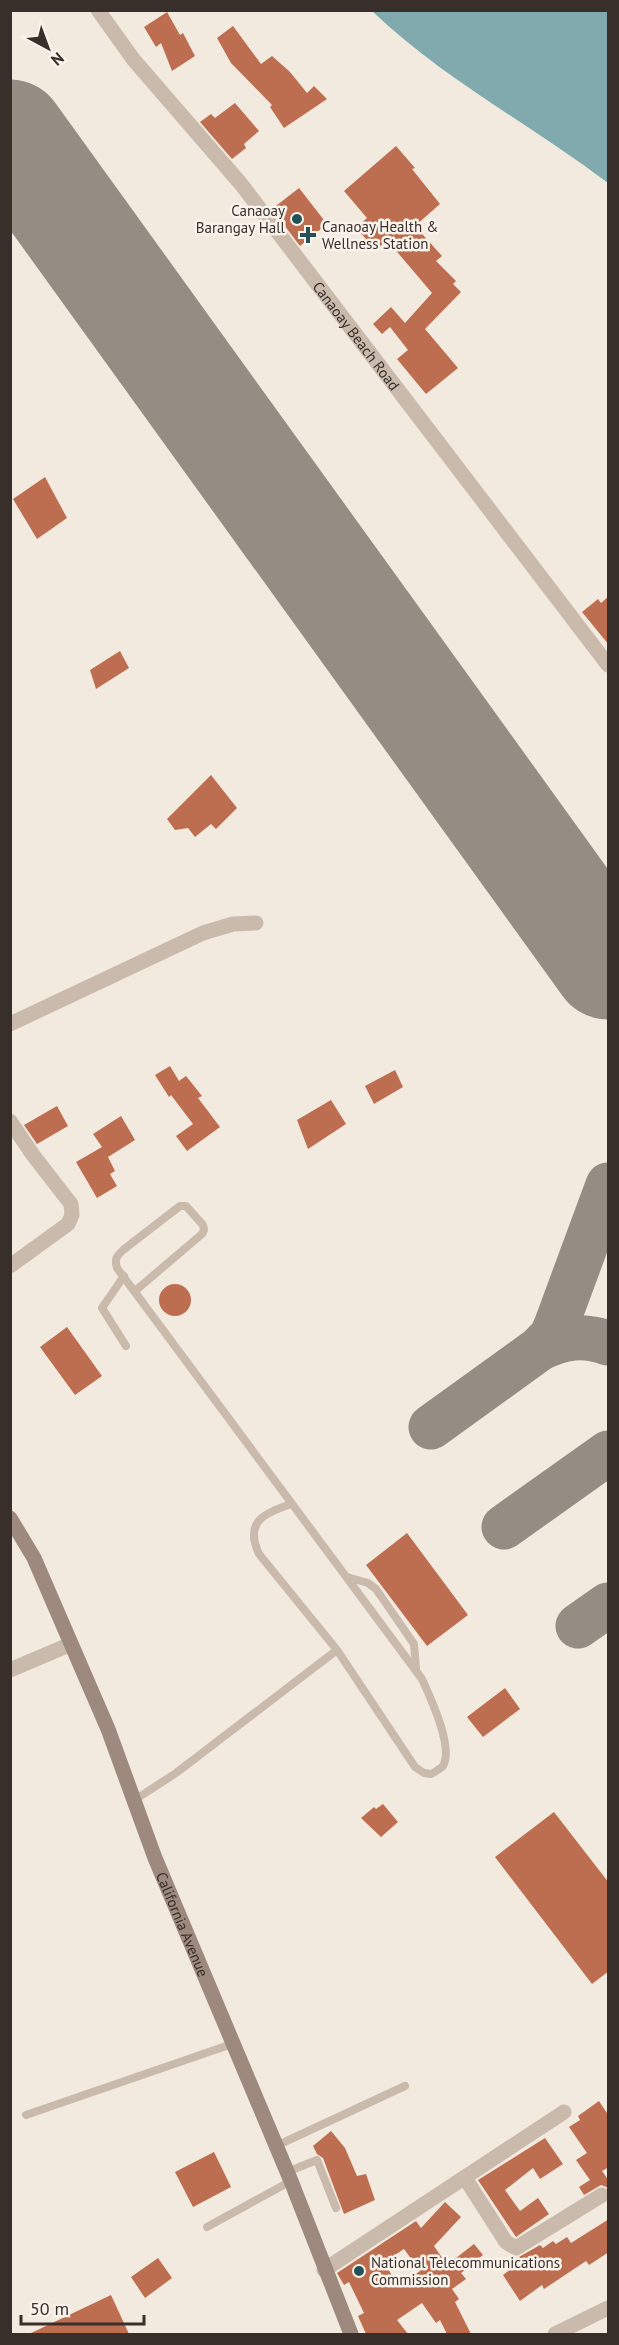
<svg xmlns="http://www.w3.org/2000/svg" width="619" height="2345" viewBox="0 0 619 2345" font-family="'PT Sans',sans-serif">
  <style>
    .water { fill: #80aaad }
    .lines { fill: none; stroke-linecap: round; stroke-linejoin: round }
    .taxiway { stroke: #958c84; stroke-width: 45 }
    .runway { stroke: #958c84; stroke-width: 111 }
    .building { fill: #be6e50; fill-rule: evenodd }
    .lane { stroke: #c9baac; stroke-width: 8 }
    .street { stroke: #c9baac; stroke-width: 15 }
    .secondary { stroke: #9d897d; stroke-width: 15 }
    .poi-dot { fill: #225257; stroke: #f9f3ec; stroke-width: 2 }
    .labels { text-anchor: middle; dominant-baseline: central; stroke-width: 5; stroke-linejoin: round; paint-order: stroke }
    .poi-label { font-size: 15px; fill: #382f2a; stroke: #f9f3ec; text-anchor: start }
    .street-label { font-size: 15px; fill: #382f2a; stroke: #f9f3ec }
  </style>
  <rect width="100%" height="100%" fill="#f2e9df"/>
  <path class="water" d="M372,11H608V183C530,124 443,79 372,11Z"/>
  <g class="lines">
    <path class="taxiway" d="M539,1349L551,1337L556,1326L608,1185
      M431,1427L539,1349C563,1337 583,1334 608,1343
      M504,1527L608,1453
      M578,1626L608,1605"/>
    <path class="runway" d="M10,135L608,964"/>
  </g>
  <path class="building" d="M167,12L180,35L183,33L195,56L172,71L161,43L156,47L144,27Z
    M233,26L261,64L272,56L290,72L307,93L314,86L327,99L284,128L270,107L272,105L231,63L217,38Z
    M235,103L259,131L244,144L246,148L232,159L200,122L211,114L215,118Z
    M396,146L415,168L412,169L440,204L415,226L442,256L436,261L456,281L453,284L461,292L425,329L458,368L426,394L397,359L408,350L390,327L382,334L373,324L391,307L405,323L432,293L387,240L376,250L356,228L367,218L344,191Z
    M299,188L327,224L300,246L272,209Z
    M45,477L67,518L37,539L13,499Z
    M609,596V645L582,612L598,599L601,603Z
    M120,651L129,668L96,689L90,670Z
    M211,775L237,808L216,829L211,824L195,837L188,828L175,830L167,819Z
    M170,1066L179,1081L186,1076L202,1096L198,1098L220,1127L187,1151L176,1136L193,1124L171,1095L169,1097L155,1075Z
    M395,1070L403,1087L374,1104L365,1086Z
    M331,1100L346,1124L308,1149L297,1120Z
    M57,1106L68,1126L37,1144L24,1125Z
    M121,1116L135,1140L108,1157L115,1171L110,1174L117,1186L97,1198L76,1162L102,1147L93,1134Z
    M159 1300a16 16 0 1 1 32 0a16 16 0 1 1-32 0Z
    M67,1327L102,1376L75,1395L40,1347Z
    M407,1533L468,1615L427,1646L366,1565Z
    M505,1688L520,1709L483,1737L467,1717Z
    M383,1804L398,1822L381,1837L361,1818L374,1807L376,1809Z
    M554,1812L609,1883V1971L592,1984L495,1857Z
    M599,2101L609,2116V2167L602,2171L609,2181V2188L601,2185L584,2195L579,2187L590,2180L576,2160L587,2153L569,2127L580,2120L578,2116Z
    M331,2131L345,2148L357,2176L366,2174L375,2200L344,2214L323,2158L317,2154L313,2146Z
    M545,2138L563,2164L540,2179L533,2168L505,2190L520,2211L538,2198L549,2214L516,2237L478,2180Z
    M214,2152L231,2187L193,2207L175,2172Z
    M445,2202L461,2217L434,2246L447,2265L474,2244L483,2255L461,2273L466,2279L452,2289L459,2299L455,2302L471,2334H447L440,2320L436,2323L422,2303L397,2320L408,2334H366L358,2316L364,2313L349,2282L344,2285L337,2273L416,2221L421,2228ZM404,2249L420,2271L398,2286L384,2262Z
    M609,2219V2252L589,2265L586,2261L544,2289L542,2285L520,2301L503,2275L522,2261L519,2257L540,2245L543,2248L553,2241L556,2244L567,2237L571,2243Z
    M158,2258L172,2278L145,2298L131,2277Z
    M111,2295L129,2334H29Z"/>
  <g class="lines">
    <path class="lane" d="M124,1276L102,1308L126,1346
      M135,1291L202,1234L204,1230L203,1225L186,1206H180L123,1250C117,1256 114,1259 117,1268L422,1679C430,1697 454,1747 443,1766C440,1769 435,1772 431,1774L424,1773L415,1767L337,1650L259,1554C244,1522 264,1513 291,1504
      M347,1577L368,1583L376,1589L414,1644L416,1668
      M133,1801L176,1773L337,1650
      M26,2115L232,2044
      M276,2146L405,2086
      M287,2172L317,2160L336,2208
      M207,2227L291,2181"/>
    <g class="street">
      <path id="s1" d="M98,10L133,59L241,184L608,665"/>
      <path d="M10,1024L203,933L233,924L256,923"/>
      <path d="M10,1121L33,1155L71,1204L72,1215L68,1224L10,1266"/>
      <path d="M10,1670L71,1644"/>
      <path d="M465,2178L506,2242L516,2248L602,2195"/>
      <path d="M324,2270L564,2112"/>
      <path d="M555,2334L608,2308"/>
    </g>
    <path class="secondary" id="s2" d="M10,1518L34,1558L108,1729L155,1858L291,2181L351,2334"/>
  </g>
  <g class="poi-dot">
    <circle cx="297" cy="219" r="6"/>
    <path d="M305 226h6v6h6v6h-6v6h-6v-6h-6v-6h6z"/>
    <circle cx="359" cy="2271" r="6"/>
  </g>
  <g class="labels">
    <g class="poi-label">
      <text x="285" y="210" text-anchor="end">Canaoay<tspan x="285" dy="17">Barangay Hall</tspan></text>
      <text x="322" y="226">Canaoay Health &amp;<tspan x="322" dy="17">Wellness Station</tspan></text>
      <text x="371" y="2262">National Telecommunications<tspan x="371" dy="17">Commission</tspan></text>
    </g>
    <g class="street-label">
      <text stroke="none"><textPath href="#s1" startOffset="416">Canaoay Beach Road</textPath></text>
      <text stroke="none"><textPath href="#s2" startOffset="442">California Avenue</textPath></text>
    </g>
  </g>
  <rect width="619" height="2345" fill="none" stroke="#382f2a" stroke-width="24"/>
  <g transform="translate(48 48) rotate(139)" stroke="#f9f3ec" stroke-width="4.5" paint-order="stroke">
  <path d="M0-4.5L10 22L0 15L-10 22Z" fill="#382f2a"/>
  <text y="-9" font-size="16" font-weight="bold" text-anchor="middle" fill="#382f2a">N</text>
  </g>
  <path d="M21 2315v9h123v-9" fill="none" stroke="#382f2a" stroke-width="3"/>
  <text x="30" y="2315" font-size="18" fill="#382f2a" stroke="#f9f3ec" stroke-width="4.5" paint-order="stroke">50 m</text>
</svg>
